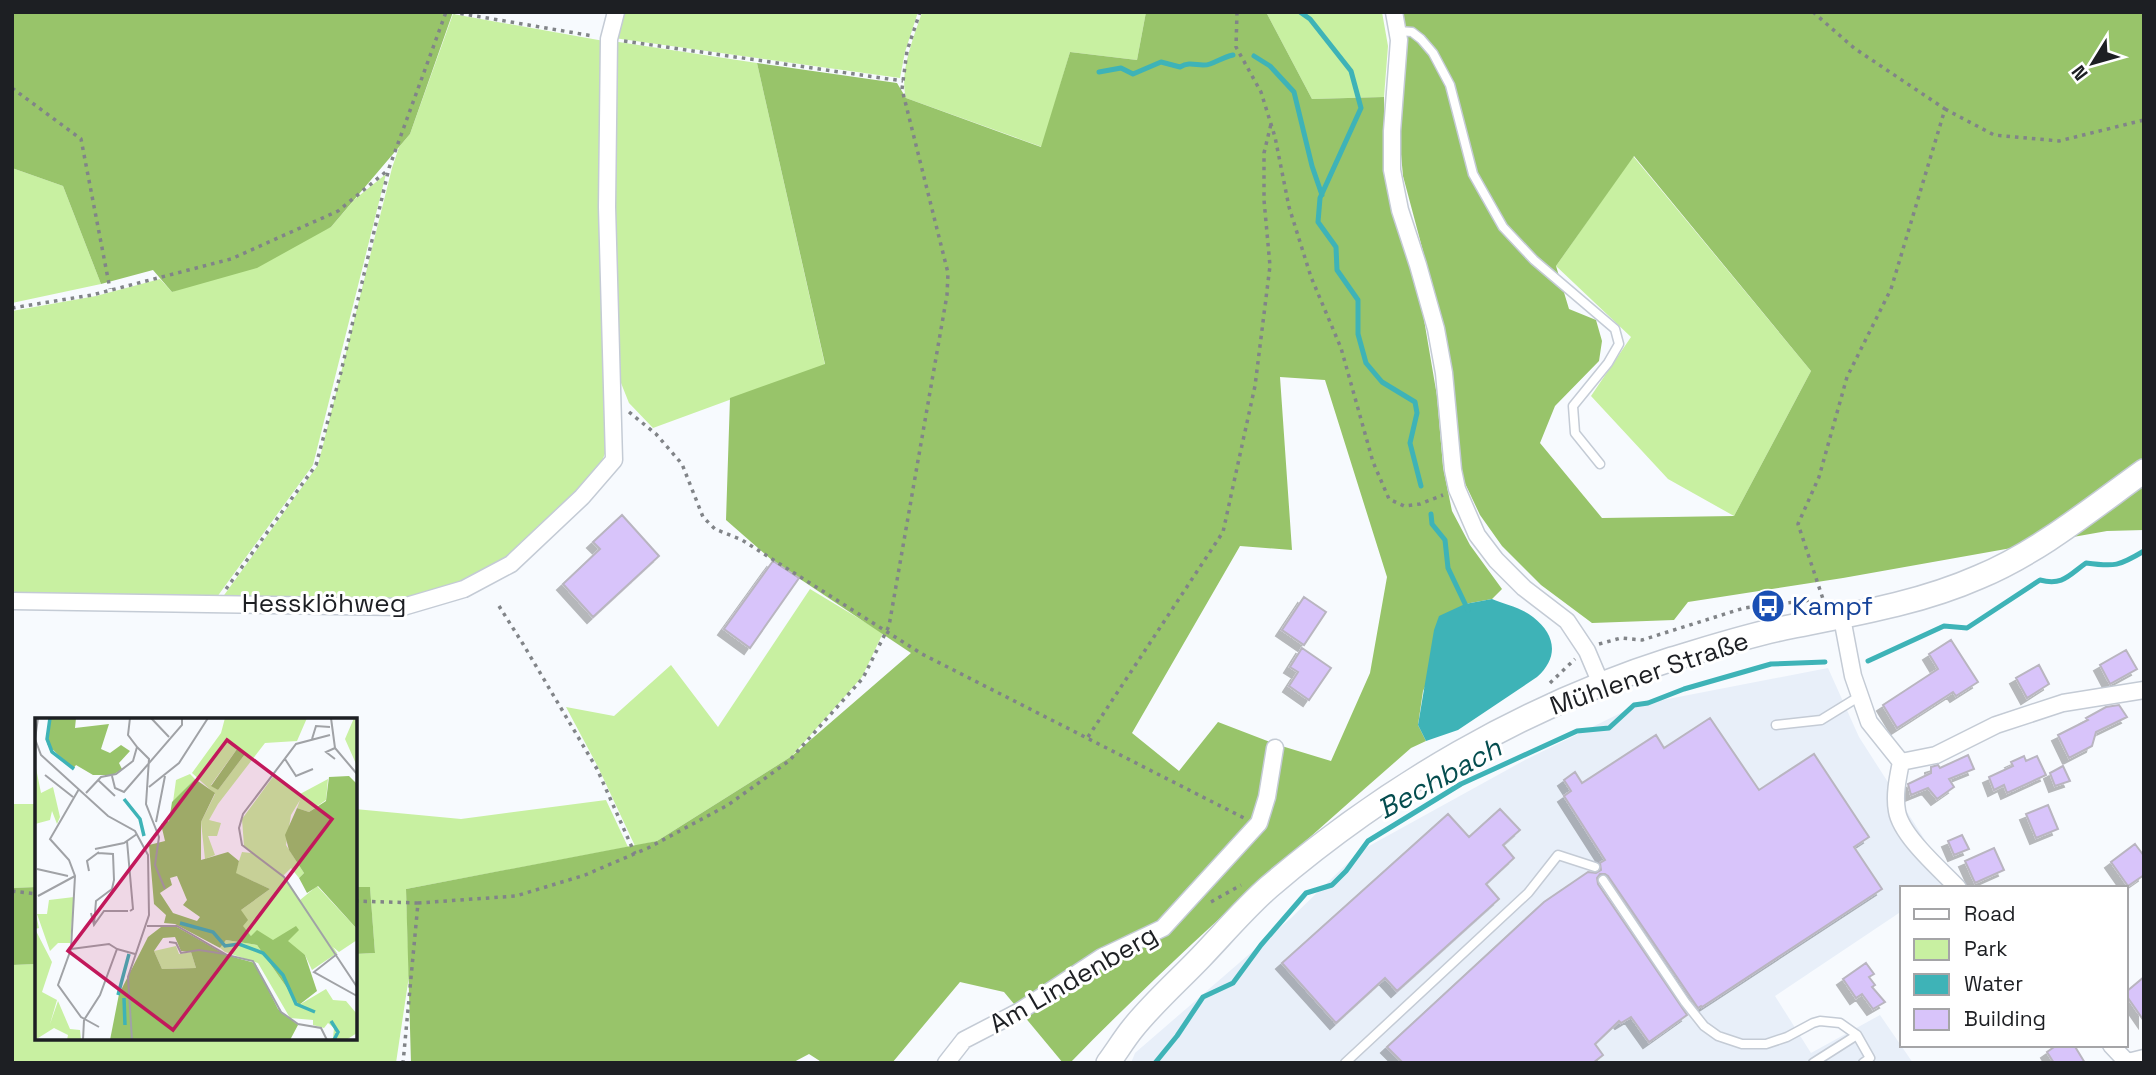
<svg xmlns="http://www.w3.org/2000/svg" width="2156" height="1075" viewBox="0 0 2156 1075" font-family="'Space Grotesk',sans-serif">
  <style>
    .built { fill: #e8eff9 }
    .green { fill: #c8f0a1 }
    .forest { fill: #98c46a; fill-rule: evenodd }
    .water { fill: #3eb3b7 }
    .lines { fill: none; stroke-linecap: round; stroke-linejoin: round }
    .stream { stroke: #3eb3b7; stroke-width: 5 }
    .building { fill: #d8c4fa; stroke: #b9b5c0; stroke-width: 2; filter: url(#shadow) }
    .lane-casing { stroke: #c4cbd5; stroke-width: 11 }
    .street-casing { stroke: #c4cbd5; stroke-width: 19 }
    .secondary-casing { stroke: #c4cbd5; stroke-width: 26 }
    .path { stroke: #818488; stroke-width: 3.5; stroke-dasharray: 3.5 5; stroke-linecap: butt }
    .lane { stroke: #fff; stroke-width: 8 }
    .street { stroke: #fff; stroke-width: 16 }
    .secondary { stroke: #fff; stroke-width: 23 }
    .labels { text-anchor: middle; dominant-baseline: central; stroke-width: 6; stroke-linejoin: round; paint-order: stroke }
    .street-label { font-size: 26px; fill: #1d1f23; stroke: #fff }
    .transit-label { font-size: 26px; fill: #164399; stroke: #fff; text-anchor: start }
    .water-label { font-size: 28px; font-style: italic; fill: #054d4f; stroke: #fff }
    .inset-river { fill: none; stroke: #3eb3b7; stroke-width: 3.5 }
    .inset-road { fill: none; stroke: #a0a2a6; stroke-width: 2 }
    .view { fill: #c2185b; fill-opacity: 0.15; stroke: #c2185b; stroke-width: 3.5 }
    .inset-edge { fill: none; stroke: #1d1f23; stroke-width: 3.5 }
  </style>
  <defs>
    <filter id="shadow"><feDropShadow dx="-6" dy="6" stdDeviation="0" flood-color="#0004"/></filter>
  </defs>
  <rect width="100%" height="100%" fill="#f7fafe"/>
  <path class="built" d="M1828,668L1859,737L1950,879L1937,888H1902V911L1775,996L1811,1053L1880,1015L1913,1063H1131L1135,1053L1291,918L1360,851L1525,760L1637,705Z"/>
  <path class="green" d="M619,12H918L905,52L900,78L614,38Z
    M922,12H1146L1137,60L1070,52L1042,147L906,98C899,72 914,37 922,12Z
    M1266,12H1382L1388,46L1384,97L1312,99Z
    M453,14L604,41L608,446L602,461L570,500L521,550L477,575L438,590L400,599L222,598L318,465L392,168L399,147L410,134Z
    M612,41L757,63L825,365L653,428L629,403L621,383L616,359Z
    M1633,156L1811,371L1734,516L1668,479L1591,396L1631,337L1556,266Z
    M12,168L63,186L101,284L12,303Z
    M386,174L313,465L217,597L12,596V311L96,296L160,279L172,292L331,227L355,199Z
    M810,589L883,633L862,677L792,756L657,841L635,846L598,767L566,707L614,716L671,665L718,727Z
    M606,800L628,847L406,889L409,976L396,1063H12V965L37,964V1038H355V954L375,953L370,888L355,887V809L461,819Z
    M12,804H37V887L12,888Z"/>
  <path class="forest" d="M12,12H453L410,134L331,227L257,268L172,292L153,270L101,284L63,186L12,168Z
    M1146,12H1266L1312,99L1384,97L1385,165L1393,211L1422,308L1437,396L1443,467L1452,511L1470,545L1502,589L1492,599L1465,604L1423,691L1418,725L1426,741L1411,748C1295,850 1178,952 1070,1063H1063L1004,992L960,982L892,1063H823L809,1054L792,1063H411L406,889L657,841L792,756L911,653L773,561L726,520L730,398L825,364L757,63L897,83L906,98L1041,147L1070,52L1137,60ZM1280,377L1325,380L1387,577L1370,673L1331,761L1275,744L1218,722L1179,771L1132,733L1240,546L1292,550Z
    M1402,12H2144V530L2107,531L1843,578L1688,602L1674,620L1592,623L1541,585L1502,546L1480,515L1463,479L1447,341L1403,176L1399,132L1405,26ZM1634,156L1811,371L1734,516L1602,518L1540,443L1555,406L1599,361L1602,341L1596,320L1569,309L1556,266Z
    M37,887V964L12,965V888Z
    M355,887H370L375,953L355,954Z"/>
  <path class="water" d="M1492,599C1504,604 1522,608 1533,617C1556,635 1559,657 1537,677L1458,730L1426,741L1418,725L1434,630L1439,616L1465,604Z"/>
  <g class="lines">
    <path class="stream" d="M1300,12L1310,19L1351,71L1361,108L1320,198L1318,222L1336,247L1337,270L1358,300V334L1366,363L1382,382L1415,402L1417,413L1410,443L1421,486
      M1254,56L1270,66L1294,92L1312,166L1322,195
      M1099,72L1121,68L1133,74L1161,62L1180,67C1192,60 1199,68 1210,64C1218,61 1224,57 1233,55
      M1431,514L1432,524L1445,540L1448,568L1468,610
      M1868,661L1944,626L1967,628L2040,580C2063,586 2069,575 2086,563C2115,567 2119,566 2144,551
      M1155,1063L1177,1036L1203,997L1233,983L1261,945L1306,893L1332,885L1346,871L1368,841L1461,784L1577,731L1609,728L1634,705L1648,703L1684,689L1771,664L1825,662"/>
  </g>
  <path class="building" d="M622,515L659,556L593,617L563,584L600,549L593,542Z
    M773,561L799,578L750,648L724,629Z
    M1304,597L1326,612L1304,645L1282,630Z
    M1951,640L1978,682L1956,696L1953,692L1897,728L1883,705L1938,669L1929,654Z
    M1302,648L1331,668L1309,700L1289,686L1298,672L1290,667Z
    M2126,650L2137,669L2110,684L2100,665Z
    M2039,665L2049,684L2027,698L2016,678Z
    M2119,705L2127,717L2096,732L2092,746L2069,758L2058,735L2088,720L2086,718L2106,707Z
    M1710,718L1759,790L1814,754L1869,837L1854,847L1882,889L1702,1007L1701,1006L1698,1008L1608,876L1605,874H1600L1597,878L1598,884L1687,1015L1649,1042L1631,1017L1621,1023L1619,1021L1595,1044L1603,1055L1593,1063H1403L1387,1047L1544,902L1588,872L1596,873L1601,870L1600,863L1605,860L1564,796L1571,791L1564,780L1575,772L1582,783L1656,735L1664,748Z
    M1968,755L1974,769L1949,779L1954,787L1937,799L1928,788L1911,795L1908,784L1931,773V767L1938,765L1940,768Z
    M2024,756L2026,761L2037,756L2046,775L2007,793L2004,785L1994,790L1989,777L2013,766L2011,762Z
    M2063,766L2070,781L2055,786L2050,773Z
    M2048,805L2058,829L2036,838L2026,814Z
    M1500,809L1520,830L1503,845L1514,858L1486,884L1499,899L1397,991L1385,978L1336,1023L1282,963L1448,814L1469,837Z
    M1962,835L1969,849L1954,855L1948,841Z
    M2135,844L2144,856V875L2128,886L2111,862Z
    M1994,848L2004,870L1975,883L1965,861Z
    M1866,963L1874,974L1869,977L1875,985L1872,987L1885,1002L1873,1009L1862,994L1856,998L1843,979Z
    M2144,977V1021L2126,995V992Z
    M2057,1045H2074L2085,1063H2054L2047,1052Z"/>
  <g class="lines">
    <defs>
      <path id="lane" d="M1398,31L1412,32L1421,39L1433,53L1450,85L1473,174L1503,227L1534,260L1615,329L1619,344L1608,363L1573,406L1575,433L1600,464
        M1776,725L1821,720L1860,696
        M1603,880L1685,1002L1704,1026L1718,1036L1742,1044H1766L1787,1037L1813,1023L1820,1021L1840,1023L1857,1035L1870,1058L1863,1063
        M1345,1063L1528,893L1558,855L1595,867
        M1813,1063L1857,1035"/>
      <path id="street" d="M1394,12L1399,40L1392,131V170L1400,210L1418,265L1436,329L1444,373L1453,470L1457,489L1477,535L1496,560L1524,588L1567,621L1587,651L1601,684
        M12,601L403,607L464,589L511,564L582,497L614,460L607,207L609,39L616,12
        M1842,618L1853,676L1869,722L1901,762L1936,755L1996,725L2063,703L2144,690
        M1901,762C1898,777 1894,795 1897,811C1901,836 1941,870 1958,888
        M2111,1045L2126,1061
        M946,1063L964,1040L1020,1011L1102,957L1163,928L1259,823L1267,797L1275,748
        M2124,1063L2144,1058"/>
      <path id="secondary" d="M1108,1063C1117,1051 1124,1039 1133,1028C1153,1003 1179,980 1201,957C1223,934 1245,908 1269,887C1387,786 1524,706 1672,659C1709,648 1746,636 1784,628C1849,615 1918,604 1979,577C2039,552 2091,509 2144,471"/>
    </defs>
    <use href="#lane" class="lane-casing"/>
    <use href="#street" class="street-casing"/>
    <use href="#secondary" class="secondary-casing"/>
    <path class="path" d="M452,12L593,36
      M1237,12L1236,47L1261,92L1275,137L1289,207L1311,277L1341,348L1373,462L1389,499L1404,506L1420,504L1443,495
      M1813,12L1854,48L1945,109L1891,289L1847,377L1819,477L1798,524L1823,599
      M624,41L903,81
      M12,88L81,139L110,289
      M1945,109L1994,135L2059,141L2144,120
      M12,308L92,295L231,259L338,211L388,170
      M629,412L656,434L682,464L703,517L715,529L742,540L922,654L1244,818
      M226,589L316,465L341,372L389,168L446,12
      M499,606L523,644L597,769L635,854
      M1599,644L1621,638L1642,640L1744,608L1812,600
      M1550,683L1575,659
      M1088,737L1223,532L1255,386L1270,266L1264,200V153L1271,124
      M12,891L37,894
      M355,901L418,903L403,1063
      M1211,902L1241,885
      M418,903L516,896L585,875L648,848L728,805L789,761L863,678L889,626L947,295L948,273L902,89L907,51L920,12"/>
    <use href="#lane" class="lane"/>
    <use href="#street" class="street"/>
    <use href="#secondary" class="secondary"/>
  </g>
  <defs>
    <symbol id="bus-disc" viewBox="-11 -11 22 22"><circle r="9.5" fill="#1a4fb4" stroke="#fff"/><path d="M-5-6H5V4H4V6H2V4H-2V6H-4V4H-5ZM-3.5-4V0h7V-4ZM-3.5 1.2v1.5H-2V1.2ZM2 1.2v1.5H3.5V1.2Z" fill="#fff"/></symbol>
  </defs>
  <g fill-rule="evenodd">
    <use href="#bus-disc" x="1749" y="587" width="38" height="38"/>
  </g>
  <g class="labels">
    <g class="street-label">
      <text x="324" y="603">Hessklöhweg</text>
      <text transform="translate(1649 673) rotate(-19)">Mühlener Straße</text>
      <text transform="translate(1073 979) rotate(-30)">Am Lindenberg</text>
    </g>
    <g class="transit-label">
      <text x="1792" y="606">Kampf</text>
    </g>
    <g class="water-label">
      <text transform="translate(1439 778) rotate(-29)">Bechbach</text>
    </g>
  </g>
  <g transform="translate(35 718)">
    <rect width="322" height="322" fill="#f7fafe"/>
    <path d="M190,0H272L262,23L230,25L183,86L174,102L186,105L182,118H173L180,137L170,141L166,104L180,76L157,55L186,15ZM202,31L210,36L183,72L176,67ZM319,0H322V48L310,21ZM0,45L6,75L18,69L25,99L22,106L17,93L15,102L0,106ZM155,56L160,61L138,84L141,62ZM240,56L265,76L293,61L291,82L274,94L262,90L265,82L256,97L251,127L269,155L264,160L256,150L248,158L265,182L282,168L322,211V222L304,234L298,229L302,235L277,252L270,237L216,218L207,208L206,192L235,171L200,155L207,134L216,135L209,128L207,101ZM39,179L35,225H23L15,233L2,196H12L14,182ZM0,192L4,210L0,211L17,244L7,274L22,282L15,306L23,283L35,311L45,312L46,322H32L33,317L19,310L0,322ZM191,222L222,227L264,287L291,271L298,282L311,283L322,296V315L311,322H293L298,320L299,310L293,305L289,310L278,307V302L255,300L223,245L190,234L185,230ZM141,228L144,236L156,234L161,250L127,251L119,233Z" fill="#c8f0a1" fill-rule="evenodd"/>
    <path d="M14,0H41L40,10L74,6L66,31L75,35L86,27L95,33L84,45L87,51L78,57H58L41,47L38,51L12,26ZM202,31L210,36L183,72L176,68ZM314,58L322,66V211L283,168L272,175L264,160L269,155L254,132L250,117L262,90L274,94L291,83L294,59ZM160,61L180,75L166,104V142L193,134L204,143L201,155L235,171L206,192L213,202L208,208L216,218L222,212L238,222L261,208L264,212L253,223L270,237L282,273L264,287L222,227L191,222L185,230L140,206L129,205L131,197L119,186L114,127L130,123L126,106L134,103L137,84ZM142,158L152,182L148,187L165,199L162,203L138,195L125,175L137,167L135,160ZM126,209H142L191,237L220,245L243,291L263,307L255,322H75L84,276L113,219ZM140,219L146,233L156,234L161,250L127,251L119,233L128,220Z" fill="#98c46a" fill-rule="evenodd"/>
    <path class="inset-river" d="M15,0L12,21L17,34L39,51M89,81L105,101L109,118M145,205L178,214L190,228L204,226L228,235L248,257L261,286L280,294M83,277L94,236M89,280L90,307M296,303L303,314L299,322"/>
    <path class="inset-road" d="M3,0L0,21L6,37L73,98L100,113L113,137L114,197L93,259L97,322M116,0L134,19M296,0L300,30L322,56M295,17L261,26L208,96L204,110L207,127L249,159L322,269M277,21L281,8L295,9M102,29L114,41L111,86L124,119L120,147L130,171M300,30L291,34L300,41M250,41L261,58L278,51M10,57L38,79M77,58L80,70L89,74L147,7V0M63,62L80,78M114,69L144,45L173,0M44,71L15,121L34,142L40,158L36,231L23,267L46,299L64,309M51,75L66,59L81,56L98,43L102,29L93,17L95,0M121,104L130,58M92,123L98,191L95,193M60,131L89,125L102,116M2,151L33,158M54,153L52,143L64,134M3,178L40,158M56,195L59,207L69,193H93M59,207L61,183L77,171L79,162L78,136L63,135M112,208H142L192,237L218,243L246,294L263,306L286,310L292,322M134,224L141,225L146,235L164,232L190,236M36,231L74,226L82,231M302,236L279,254L322,278M48,322L49,302L65,277L82,231L100,236"/>
    <path class="view" d="M192,22L297,101L138,312L33,233Z"/>
    <rect width="322" height="322" class="inset-edge"/>
  </g>
  <rect width="2156" height="1075" fill="none" stroke="#1d1f23" stroke-width="28"/>
  <rect x="1900" y="886" width="228" height="161" fill="#ffffff" stroke="#a5a5a7" stroke-width="2"/>
  <rect x="1914" y="909" width="35" height="10" fill="#ffffff" stroke="#a5a5a7" stroke-width="2"/>
  <text x="1964" y="921" font-size="21" fill="#1d1f23">Road</text>
  <rect x="1914" y="939" width="35" height="21" fill="#c8f0a1" stroke="#a5a5a7" stroke-width="2"/>
  <text x="1964" y="956" font-size="21" fill="#1d1f23">Park</text>
  <rect x="1914" y="974" width="35" height="21" fill="#3eb3b7" stroke="#a5a5a7" stroke-width="2"/>
  <text x="1964" y="991" font-size="21" fill="#1d1f23">Water</text>
  <rect x="1914" y="1009" width="35" height="21" fill="#d8c4fa" stroke="#a5a5a7" stroke-width="2"/>
  <text x="1964" y="1026" font-size="21" fill="#1d1f23">Building</text>
  <g transform="translate(2093 63) rotate(233)" stroke="#ffffff" stroke-width="5" paint-order="stroke">
  <path d="M0-5L12 26L0 18L-12 26Z" fill="#1d1f23"/>
  <text y="-10" font-size="19" font-weight="bold" text-anchor="middle" fill="#1d1f23">N</text>
  </g>
</svg>
